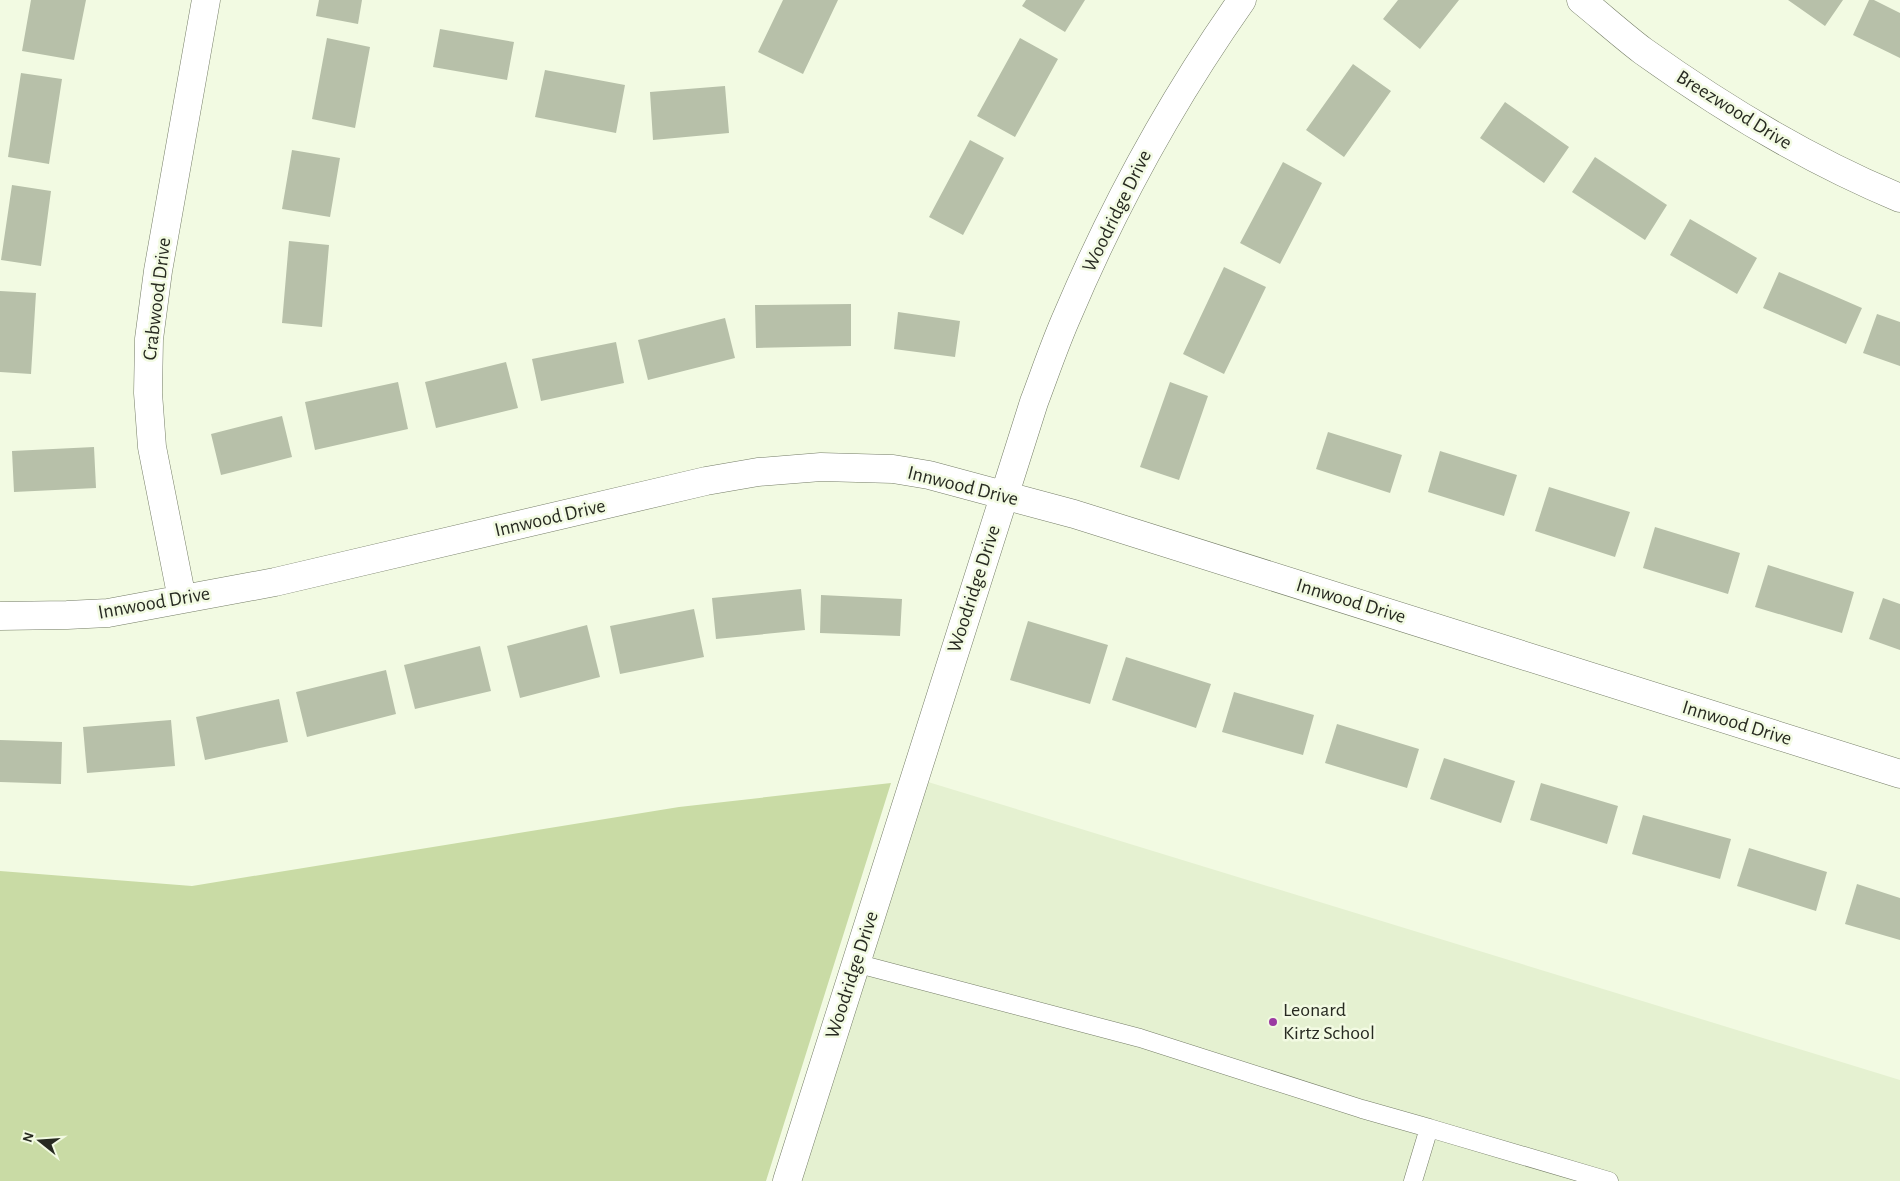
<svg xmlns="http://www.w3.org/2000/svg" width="1900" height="1181" viewBox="0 0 1900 1181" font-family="'Alegreya Sans',sans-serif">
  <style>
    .built { fill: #e5f1d1 }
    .green { fill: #c9dba5 }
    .building { fill: #b7c0a9 }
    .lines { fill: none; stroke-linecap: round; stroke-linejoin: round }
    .service-casing { stroke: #757d67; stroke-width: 19 }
    .minor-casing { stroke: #757d67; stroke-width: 29 }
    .service { stroke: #fff; stroke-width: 18 }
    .minor { stroke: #fff; stroke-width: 28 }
    .poi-dot { fill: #9b3aa2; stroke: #f2fae2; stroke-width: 2 }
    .labels { text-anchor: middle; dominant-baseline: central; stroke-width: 5; stroke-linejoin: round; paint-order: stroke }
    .street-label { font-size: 20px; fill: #272a21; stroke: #f2fae2 }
    .poi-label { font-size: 20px; fill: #272a21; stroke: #f2fae2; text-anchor: start }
  </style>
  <rect width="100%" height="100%" fill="#f2fae2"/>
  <path class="built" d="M915,778L1900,1080V1181H787Z"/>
  <path class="green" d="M891,783L766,1181H0V871L192,886L679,807Z"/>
  <path class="building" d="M31,0H86L74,60L22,51Z
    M319,0H362L358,24L316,16Z
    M783,0H838L803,74L758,52Z
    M1026,0H1085L1065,32L1022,6Z
    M1398,0H1459L1420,49L1383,19Z
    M1788,0H1843L1825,26Z
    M1869,0H1874L1900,13V58L1853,35Z
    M440,29L514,42L507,80L433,67Z
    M327,38L370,47L355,128L312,119Z
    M1020,38L1058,59L1015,137L977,116Z
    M1353,64L1391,91L1344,157L1306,130Z
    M545,70L625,85L616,133L535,117Z
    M21,73L62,79L49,164L8,157Z
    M725,86L729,133L653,140L650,92Z
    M1505,102L1569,147L1544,183L1480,138Z
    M970,140L1004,158L963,235L929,217Z
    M292,150L340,158L330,217L282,209Z
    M1595,157L1667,205L1645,240L1572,192Z
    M1283,162L1322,183L1280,264L1240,243Z
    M12,185L51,191L41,266L1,260Z
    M1690,219L1757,258L1737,294L1670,255Z
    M289,241L329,245L322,327L282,323Z
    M1224,267L1266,287L1224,374L1183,354Z
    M1779,272L1862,308L1846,344L1763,308Z
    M0,291L36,293L31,374L0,372Z
    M851,304V346L756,348L755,305Z
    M898,312L960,321L955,357L894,349Z
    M1877,314L1900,322V366L1863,353Z
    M725,318L735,358L648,380L638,340Z
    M616,342L624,383L541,401L532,359Z
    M506,362L518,408L436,428L425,382Z
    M398,382L408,429L315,450L305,402Z
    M1170,382L1208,396L1179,480L1140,467Z
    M282,416L292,457L221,475L211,434Z
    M1328,432L1402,455L1390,493L1316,469Z
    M94,447L96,488L14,492L12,451Z
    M1440,451L1517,475L1504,516L1428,492Z
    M1549,487L1630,512L1615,557L1535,531Z
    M1655,527L1740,553L1728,594L1643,568Z
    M1768,565L1854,592L1842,633L1755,607Z
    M801,589L805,630L716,639L712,598Z
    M821,595L902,599L900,636L820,633Z
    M1883,598L1900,604V650L1869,639Z
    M694,609L704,657L620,674L610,626Z
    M1028,621L1108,645L1090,704L1010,680Z
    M587,625L600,677L520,698L507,646Z
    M480,646L491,691L415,709L404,665Z
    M1126,657L1211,684L1196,728L1112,700Z
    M386,670L396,714L307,737L296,692Z
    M1234,692L1314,715L1303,755L1222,732Z
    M279,699L288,742L205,760L196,717Z
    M171,720L175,766L87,773L83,727Z
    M1337,724L1419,749L1407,788L1325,763Z
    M0,740L62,742L61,784L0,782Z
    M1444,758L1515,781L1501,823L1430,799Z
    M1541,783L1618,806L1607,844L1530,820Z
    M1643,815L1731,839L1720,879L1632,854Z
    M1749,848L1827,872L1816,911L1737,886Z
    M1857,884L1900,898V940L1845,924Z"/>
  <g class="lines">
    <defs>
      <path id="service" d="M855,963L1140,1038L1362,1109L1429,1128L1413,1181
        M1429,1128L1609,1181"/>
      <path id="minor" d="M1581,0C1602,17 1622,35 1643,51C1724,109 1808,160 1900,198
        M182,599L152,447L148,393L149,339L158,271L206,0
        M0,616L67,615L108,613L275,582L706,481L758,472L821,467L893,469L929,475L1074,514L1900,774
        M787,1181L1034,402C1045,373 1055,343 1068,314C1115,203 1173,98 1242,0"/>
    </defs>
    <use href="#service" class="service-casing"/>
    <use href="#minor" class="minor-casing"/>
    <use href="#service" class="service"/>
    <use href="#minor" class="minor"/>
  </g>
  <circle class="poi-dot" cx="1273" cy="1022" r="5"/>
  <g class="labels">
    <g class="street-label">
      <text transform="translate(1734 110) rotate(32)">Breezwood Drive</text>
      <text transform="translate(1117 211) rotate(-64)">Woodridge Drive</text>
      <text transform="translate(157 299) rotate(-83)">Crabwood Drive</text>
      <text transform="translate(963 486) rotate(14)">Innwood Drive</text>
      <text transform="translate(550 518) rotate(-13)">Innwood Drive</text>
      <text transform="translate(974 589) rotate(-72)">Woodridge Drive</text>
      <text transform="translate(1351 601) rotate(17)">Innwood Drive</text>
      <text transform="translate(154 603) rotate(-10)">Innwood Drive</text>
      <text transform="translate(1737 723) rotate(17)">Innwood Drive</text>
      <text transform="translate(852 975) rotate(-72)">Woodridge Drive</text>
    </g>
    <g class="poi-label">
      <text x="1283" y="1010">Leonard<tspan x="1283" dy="23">Kirtz School</tspan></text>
    </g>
  </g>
  <g transform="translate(40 1141) rotate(287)" stroke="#f2fae2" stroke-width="4" paint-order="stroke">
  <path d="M0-4L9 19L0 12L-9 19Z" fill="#272a21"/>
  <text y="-8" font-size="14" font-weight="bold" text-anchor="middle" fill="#272a21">N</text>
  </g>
</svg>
